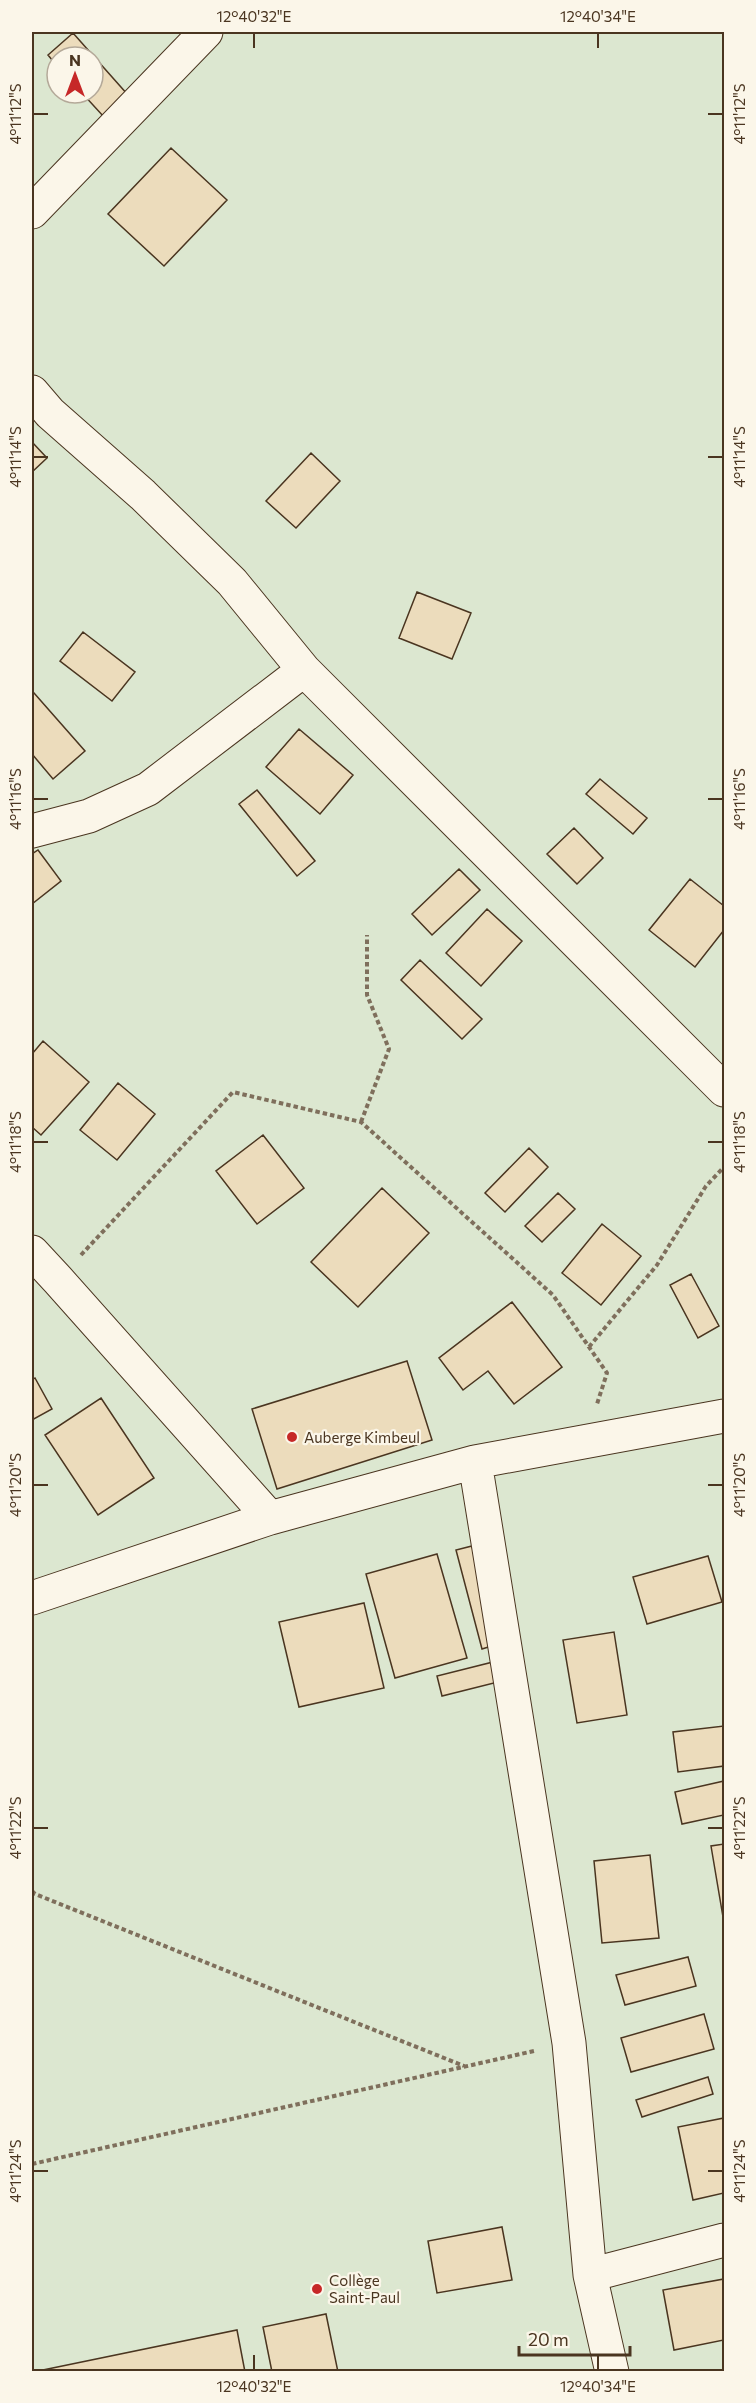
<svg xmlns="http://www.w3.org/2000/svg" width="756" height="2403" viewBox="0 0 756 2403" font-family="Commissioner,sans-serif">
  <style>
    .green { fill: #dce7d0; stroke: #887966; stroke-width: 1.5; fill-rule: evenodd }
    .building { fill: #ecdcbc; stroke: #4a3520; stroke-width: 1.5 }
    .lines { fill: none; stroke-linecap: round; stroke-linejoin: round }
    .street-casing { stroke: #4a3520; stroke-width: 35 }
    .path { stroke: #7f6f5c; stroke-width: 4; stroke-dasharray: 4.5 3; stroke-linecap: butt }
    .street { stroke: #fbf6e9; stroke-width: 33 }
    .ticks { fill: none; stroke: #4a3520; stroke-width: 2 }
    .poi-dot { fill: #c62828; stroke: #fbf6e9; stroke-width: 2 }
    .labels { text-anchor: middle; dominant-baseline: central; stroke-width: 4.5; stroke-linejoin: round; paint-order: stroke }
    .poi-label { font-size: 15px; fill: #4a3520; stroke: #fbf6e9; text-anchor: start }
    .neatline { fill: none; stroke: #4a3520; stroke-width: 2 }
    .ticks-label { font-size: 15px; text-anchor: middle; fill: #4a3520 }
  </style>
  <rect width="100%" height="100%" fill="#fbf6e9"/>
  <path class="green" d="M32,32H724V2371H32ZM57,57H93V93H57Z"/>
  <path class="building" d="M73,33L128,95L104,117L82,93H93V57H57V66L48,55Z
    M171,148L227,200L164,266L108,214Z
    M32,442L47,458L32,472Z
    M311,453L340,481L296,528L266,501Z
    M417,592L471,613L452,659L399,638Z
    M83,632L135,672L112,701L60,661Z
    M34,693L85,751L53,779L32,754V695Z
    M299,729L353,775L320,814L266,767Z
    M600,779L647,818L633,834L586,794Z
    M257,790L315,861L297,876L239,804Z
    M574,828L603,858L577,884L547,854Z
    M38,850L61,881L32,904V854Z
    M459,869L480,890L432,935L412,914Z
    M690,879L724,906V930L695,967L649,930Z
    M487,909L522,941L481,986L446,953Z
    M420,960L482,1019L462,1039L401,980Z
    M43,1041L89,1082L41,1135L32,1127V1054Z
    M118,1083L155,1114L117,1160L80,1130Z
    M263,1135L304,1188L257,1224L216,1171Z
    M529,1148L548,1167L505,1212L485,1193Z
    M382,1188L429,1233L358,1307L311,1262Z
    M558,1193L575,1209L542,1242L525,1226Z
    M602,1224L641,1256L601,1305L562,1273Z
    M691,1274L719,1326L698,1338L670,1285Z
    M512,1302L562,1367L514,1404L488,1371L463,1390L439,1358Z
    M407,1361L432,1440L277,1489L252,1409Z
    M35,1378L52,1409L32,1420V1380Z
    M101,1398L154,1478L98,1515L45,1435Z
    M472,1546L498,1644L482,1649L456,1550Z
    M437,1554L467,1658L395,1678L366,1574Z
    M708,1556L722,1602L647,1624L633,1577Z
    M364,1603L384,1688L299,1707L279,1622Z
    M614,1632L627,1715L577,1723L563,1640Z
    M493,1662L498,1682L442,1696L437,1676Z
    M724,1726V1766L678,1772L673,1732Z
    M724,1781V1815L682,1824L675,1792Z
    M724,1844V1923L711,1846Z
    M650,1855L659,1938L602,1943L594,1861Z
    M688,1957L696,1986L625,2005L616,1975Z
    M704,2014L714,2049L631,2072L621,2038Z
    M708,2077L713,2094L642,2117L636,2100Z
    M724,2118V2193L693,2200L678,2127Z
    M502,2227L512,2280L437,2293L428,2241Z
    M724,2279V2340L674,2350L663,2290Z
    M326,2314L338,2372H272L263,2327Z
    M237,2330L245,2372L38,2371Z"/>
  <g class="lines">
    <defs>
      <path id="street" d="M32,212L206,32
        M32,392L50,413L143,495L232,582L304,670L724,1090
        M32,831L89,816L148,789L304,670
        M32,1252L58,1280L270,1518L475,1462L724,1416
        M475,1462L569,2043L590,2275L612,2372
        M32,1598L270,1518
        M590,2275L724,2240"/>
    </defs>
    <use href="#street" class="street-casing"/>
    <path class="path" d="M361,1122L389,1049L367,995V935
      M81,1255L233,1092L361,1122L553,1295L607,1373L597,1404
      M589,1347L657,1265L706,1186L724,1167
      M32,1891L35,1894L464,2066
      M32,2164L534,2051"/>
    <use href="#street" class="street"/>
  </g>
  <path class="ticks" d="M254,33V48M598,33V48M33,114H48M708,114H723M33,457H48M708,457H723M33,799H48M708,799H723M33,1142H48M708,1142H723M33,1485H48M708,1485H723M33,1828H48M708,1828H723M33,2171H48M708,2171H723M254,2355V2370M598,2355V2370"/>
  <g class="poi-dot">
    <circle cx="292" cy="1437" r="6"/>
    <circle cx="317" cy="2289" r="6"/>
  </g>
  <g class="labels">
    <g class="poi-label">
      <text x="304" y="1437">Auberge Kimbeul</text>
      <text x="329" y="2280">Collège<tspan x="329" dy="17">Saint-Paul</tspan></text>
    </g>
  </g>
  <rect width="756" height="2403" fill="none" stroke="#fbf6e9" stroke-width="66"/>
  <g transform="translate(75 75)"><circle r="28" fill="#fbf6e9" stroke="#b4a999" stroke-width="1.5"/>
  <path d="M0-4.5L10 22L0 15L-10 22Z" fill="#c62828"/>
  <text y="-9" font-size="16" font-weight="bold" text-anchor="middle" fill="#4a3520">N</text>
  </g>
  <path d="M519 2346v9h111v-9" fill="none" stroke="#4a3520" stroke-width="3"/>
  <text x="528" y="2346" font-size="18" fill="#4a3520" stroke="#fbf6e9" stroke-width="4.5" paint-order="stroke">20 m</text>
  <rect x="33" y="33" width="690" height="2337" class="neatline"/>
  <g class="ticks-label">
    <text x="254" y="22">12°40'32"E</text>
    <text x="598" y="22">12°40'34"E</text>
    <text transform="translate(16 114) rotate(-90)" y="5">4°11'12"S</text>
    <text transform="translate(740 114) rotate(-90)" y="5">4°11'12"S</text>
    <text transform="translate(16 457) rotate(-90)" y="5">4°11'14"S</text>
    <text transform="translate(740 457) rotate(-90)" y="5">4°11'14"S</text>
    <text transform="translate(16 799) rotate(-90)" y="5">4°11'16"S</text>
    <text transform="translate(740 799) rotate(-90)" y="5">4°11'16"S</text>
    <text transform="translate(16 1142) rotate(-90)" y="5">4°11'18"S</text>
    <text transform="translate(740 1142) rotate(-90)" y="5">4°11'18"S</text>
    <text transform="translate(16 1485) rotate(-90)" y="5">4°11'20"S</text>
    <text transform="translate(740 1485) rotate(-90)" y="5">4°11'20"S</text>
    <text transform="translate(16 1828) rotate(-90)" y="5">4°11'22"S</text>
    <text transform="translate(740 1828) rotate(-90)" y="5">4°11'22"S</text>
    <text transform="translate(16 2171) rotate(-90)" y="5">4°11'24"S</text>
    <text transform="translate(740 2171) rotate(-90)" y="5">4°11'24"S</text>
    <text x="254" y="2392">12°40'32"E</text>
    <text x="598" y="2392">12°40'34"E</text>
  </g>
</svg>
